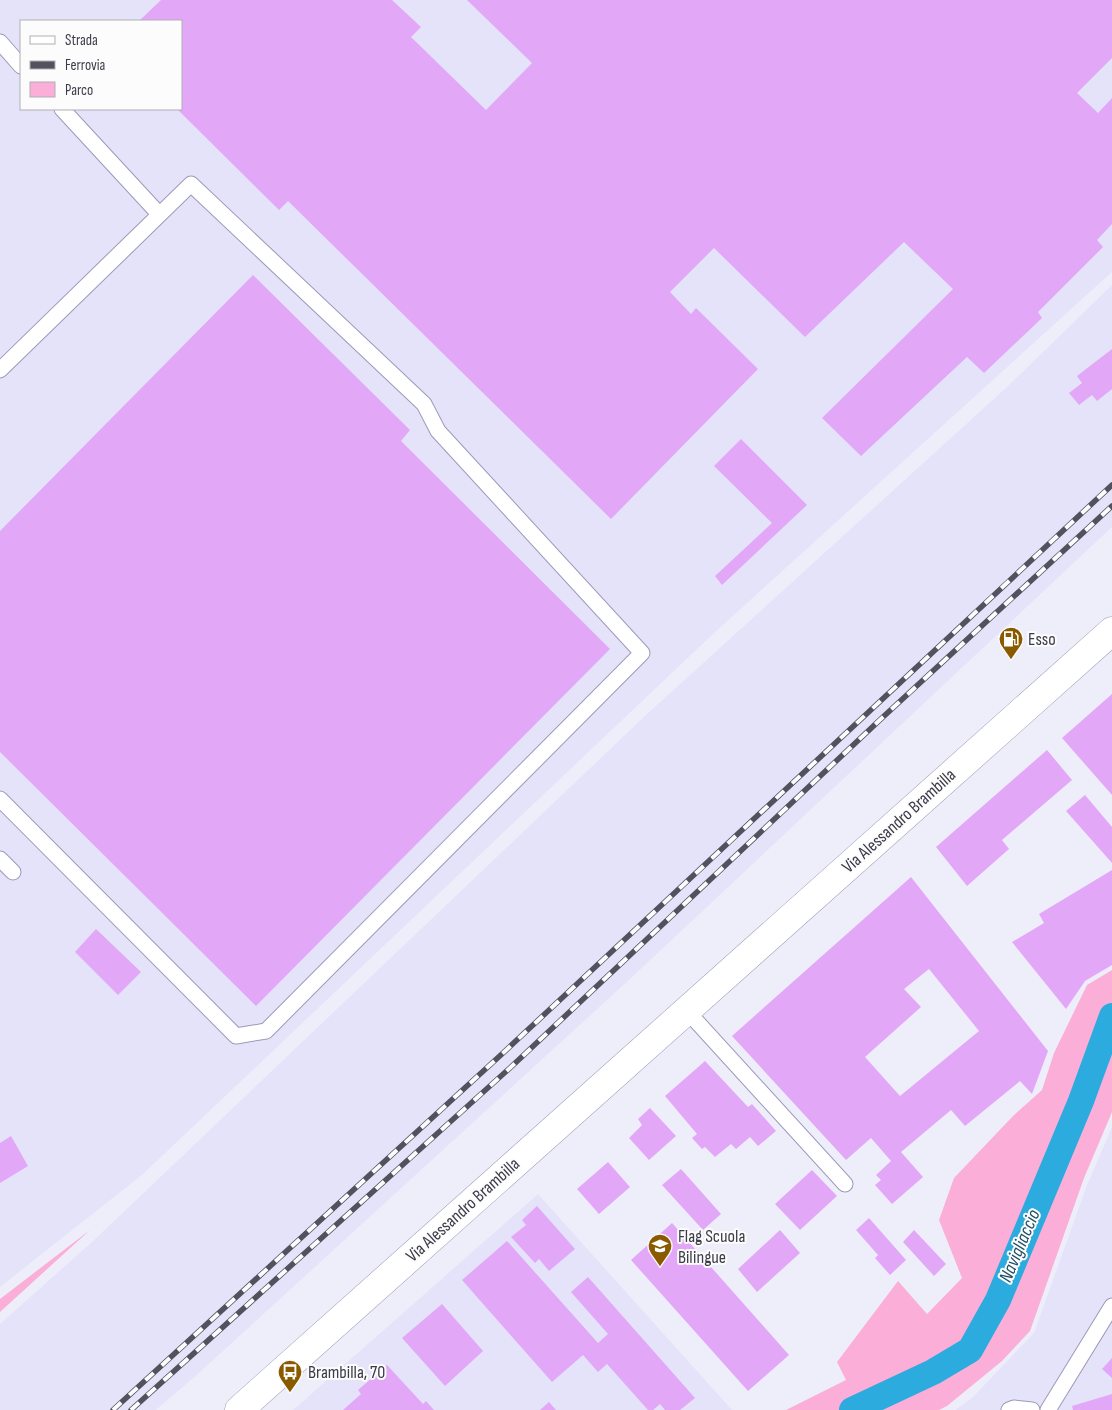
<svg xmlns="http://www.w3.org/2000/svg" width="1112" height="1410" viewBox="0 0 1112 1410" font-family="'Sofia Sans Condensed',sans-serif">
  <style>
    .built { fill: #e4e3fa; fill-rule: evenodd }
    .green { fill: #fbaed7 }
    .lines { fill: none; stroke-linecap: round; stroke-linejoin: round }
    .canal { stroke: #2cabde; stroke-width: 26 }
    .building { fill: #e3a7f8; fill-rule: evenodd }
    .lane-casing { stroke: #9c9ab8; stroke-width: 17 }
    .secondary-casing { stroke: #9c9ab8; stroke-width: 29 }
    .lane { stroke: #fff; stroke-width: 15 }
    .secondary { stroke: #fff; stroke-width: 28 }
    .rail-casing { stroke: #52515e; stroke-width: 5.5 }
    .rail { stroke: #fcfcfc; stroke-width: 4; stroke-dasharray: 11; stroke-linecap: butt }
    .labels { text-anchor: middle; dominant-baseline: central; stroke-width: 4; stroke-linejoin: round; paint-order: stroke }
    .poi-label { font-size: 18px; fill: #3c3b48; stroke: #fcfcfc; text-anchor: start }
    .street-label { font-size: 18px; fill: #3c3b48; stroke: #fcfcfc }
    .water-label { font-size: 19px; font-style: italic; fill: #1f4f65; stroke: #fcfcfc }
  </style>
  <rect width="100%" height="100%" fill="#eeeefb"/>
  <path class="built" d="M0,0H1112V272L713,634L142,1175L0,1287ZM21,21H181V109H21Z
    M1112,285V527L629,980L199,1373L156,1410H0V1324L93,1241L647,714L1008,386Z
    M1112,1127V1410H955L972,1398L1034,1333L1087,1185Z
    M538,1194L732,1410H293Z"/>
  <path class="green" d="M1112,970V1112L1084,1178L1030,1331L1002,1361L947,1406L939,1410H786L846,1380L837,1362L898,1281L927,1314L962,1278L939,1220L954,1178L1014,1115L1042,1090L1054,1053L1087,985Z
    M90,1230L0,1312V1299Z"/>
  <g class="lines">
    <path class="canal" d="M852,1410L933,1372L970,1350L998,1300L1081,1101L1112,1016"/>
  </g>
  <path class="building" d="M161,0H392L421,27L411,37L486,110L532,63L467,0H1112V58L1077,93L1098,113L1112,98V224L1097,240L1103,247L1038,312L1042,318L984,373L967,357L861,456L822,418L953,289L904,242L805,337L714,248L670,292L691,314L696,308L758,369L611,519L288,201L279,210L177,109H181V21H139Z
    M253,275L410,430L401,441L610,649L256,1006L0,752V531Z
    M1112,349V389L1097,401L1092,395L1079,405L1069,393L1082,383L1077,376Z
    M741,439L807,505L722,585L715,576L772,523L714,466Z
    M1112,694V795L1062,738Z
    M1047,750L1072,780L1002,840L1009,849L967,886L936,847Z
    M1085,795L1112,827V863L1066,811Z
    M1112,870V965L1085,981L1066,1009L1012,942L1044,923L1039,914Z
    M911,877L1048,1051L1032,1094L1020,1081L965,1126L951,1110L901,1152L923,1177L892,1204L875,1185L881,1180L876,1175L891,1161L871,1138L846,1160L732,1036ZM929,969L979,1031L900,1096L865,1057L921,1007L904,989Z
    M96,929L141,972L118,995L75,952Z
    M705,1061L748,1107L752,1104L776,1131L758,1146L750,1137L736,1149L731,1144L715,1157L705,1147L702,1149L692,1138L697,1134L665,1096Z
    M650,1108L676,1136L649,1160L629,1138L642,1125L638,1119Z
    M11,1136L28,1166L0,1183V1143Z
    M608,1162L630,1187L599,1214L577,1189Z
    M681,1169L721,1214L703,1230L662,1185Z
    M812,1170L837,1196L800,1230L775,1204Z
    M537,1206L575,1249L549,1271L539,1259L535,1263L511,1237L526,1225L522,1220Z
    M869,1218L906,1260L890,1275L875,1258L878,1255L856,1230Z
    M672,1223L789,1355L748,1391L631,1260Z
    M780,1230L800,1253L757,1292L738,1269Z
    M914,1230L946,1264L934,1276L903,1242Z
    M507,1241L598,1343L608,1334L571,1292L588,1277L695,1398L680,1410H665L660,1404L653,1410H648L607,1364L598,1372L583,1355L552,1382L462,1280Z
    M442,1304L483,1351L445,1386L402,1338Z
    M1112,1358V1378L1102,1369Z
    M387,1365L423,1404L426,1401L434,1410H343L361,1394L358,1390Z
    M1112,1394V1410H1073L1072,1406Z
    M549,1402L556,1410H540Z"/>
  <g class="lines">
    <defs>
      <path id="lane" d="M0,42L21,66
        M62,109L159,214
        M0,370L191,184L424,404L438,431L642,653L266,1031L236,1036L0,799
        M0,859L13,872
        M687,1011L845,1184
        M1009,1410L1014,1408L1032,1410
        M1048,1410L1112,1306"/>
      <path id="secondary" d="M239,1410L1112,631"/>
    </defs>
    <use href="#lane" class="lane-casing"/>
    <use href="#secondary" class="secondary-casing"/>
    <use href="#lane" class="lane"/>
    <use href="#secondary" class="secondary"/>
    <defs>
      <path id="rail" d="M113,1410L503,1053L1112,485
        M131,1410L511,1067L883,717L1112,506"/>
    </defs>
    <use href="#rail" class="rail-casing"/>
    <use href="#rail" class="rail"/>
  </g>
  <defs>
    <symbol id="fuel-pin" viewBox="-11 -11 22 30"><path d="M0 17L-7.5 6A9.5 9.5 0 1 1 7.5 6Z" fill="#8a5a01" stroke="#fcfcfc"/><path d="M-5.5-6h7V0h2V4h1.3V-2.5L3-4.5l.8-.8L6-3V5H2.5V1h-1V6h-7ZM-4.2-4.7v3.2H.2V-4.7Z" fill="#fff"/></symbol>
    <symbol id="school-pin" viewBox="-11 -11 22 30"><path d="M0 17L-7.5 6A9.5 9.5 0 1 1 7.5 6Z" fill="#8a5a01" stroke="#fcfcfc"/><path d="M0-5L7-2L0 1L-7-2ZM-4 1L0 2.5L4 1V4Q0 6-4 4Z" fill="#fff"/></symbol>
    <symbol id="bus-pin" viewBox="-11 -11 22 30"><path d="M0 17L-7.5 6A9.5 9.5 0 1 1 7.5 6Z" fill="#8a5a01" stroke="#fcfcfc"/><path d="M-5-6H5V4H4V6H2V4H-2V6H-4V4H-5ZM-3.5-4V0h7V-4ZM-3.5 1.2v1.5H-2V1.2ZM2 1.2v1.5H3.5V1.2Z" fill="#fff"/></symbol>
  </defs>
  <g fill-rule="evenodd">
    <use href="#fuel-pin" x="997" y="625" width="28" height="38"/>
    <use href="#school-pin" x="646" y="1232" width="28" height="38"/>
    <use href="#bus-pin" x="276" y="1358" width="28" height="38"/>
  </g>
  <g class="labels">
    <g class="poi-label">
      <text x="1028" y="639">Esso</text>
      <text x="678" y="1236">Flag Scuola<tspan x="678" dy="21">Bilingue</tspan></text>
      <text x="308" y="1372">Brambilla, 70</text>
    </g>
    <g class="street-label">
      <text transform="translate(899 821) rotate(-42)">Via Alessandro Brambilla</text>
      <text transform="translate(463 1210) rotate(-42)">Via Alessandro Brambilla</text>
    </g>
    <g class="water-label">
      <text transform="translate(1020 1246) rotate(-67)">Navigliaccio</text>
    </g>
  </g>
  <rect x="20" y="20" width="162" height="90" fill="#fcfcfc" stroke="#afafb4"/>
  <rect x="30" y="36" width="25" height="8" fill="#ffffff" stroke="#afafb4"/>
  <text x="65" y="45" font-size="15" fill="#3c3b48">Strada</text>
  <rect x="30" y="61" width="25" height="8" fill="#52515e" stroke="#afafb4"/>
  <text x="65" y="70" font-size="15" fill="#3c3b48">Ferrovia</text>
  <rect x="30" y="82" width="25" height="15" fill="#fbaed7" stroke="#afafb4"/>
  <text x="65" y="95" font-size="15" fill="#3c3b48">Parco</text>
</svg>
